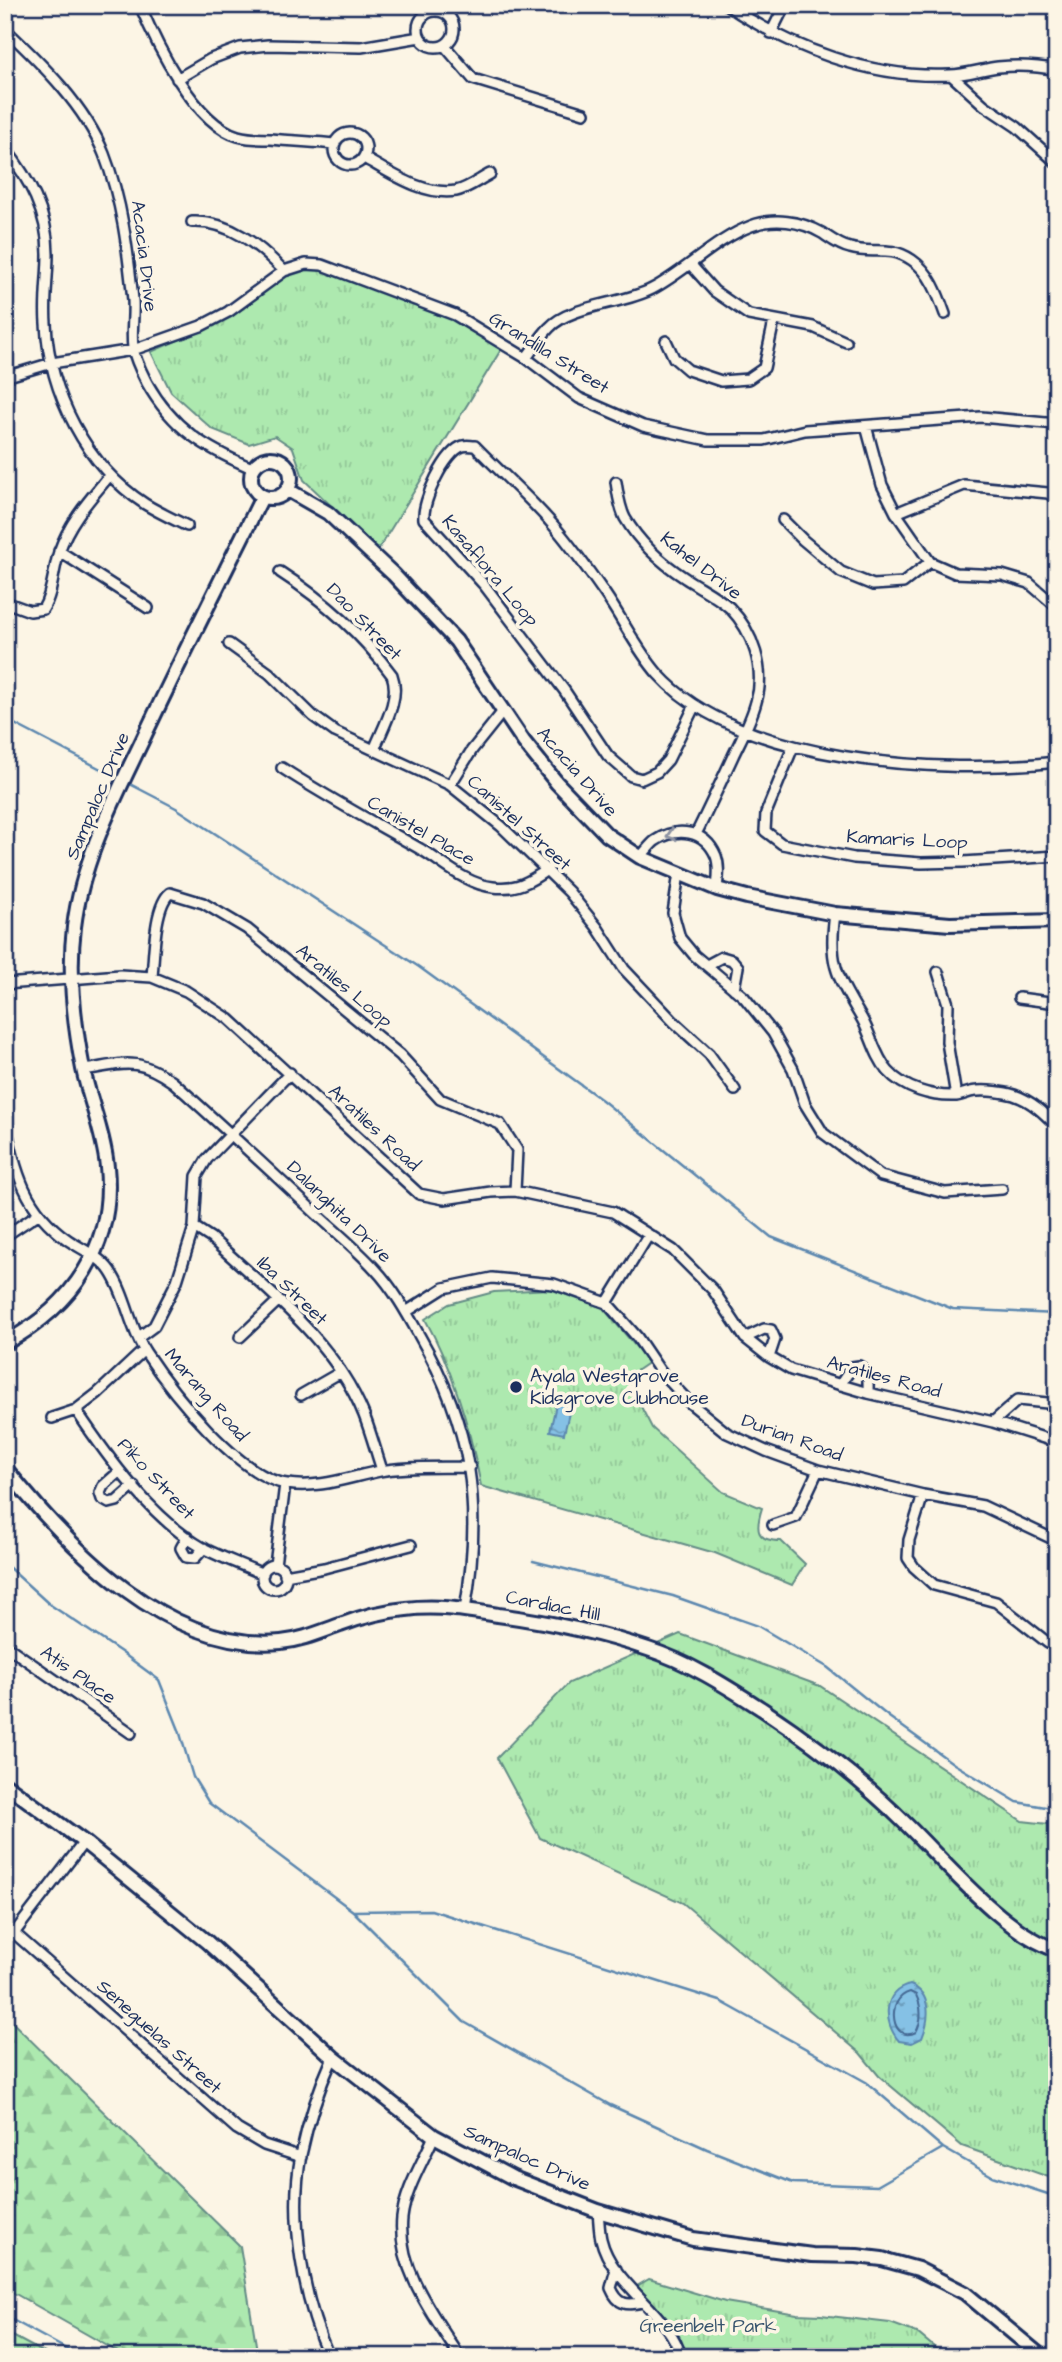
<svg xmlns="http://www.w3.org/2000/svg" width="1062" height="2362" viewBox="0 0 1062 2362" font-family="'Architects Daughter',sans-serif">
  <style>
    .grass { fill: url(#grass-tufts); stroke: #648c86; stroke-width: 2 }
    .forest { fill: url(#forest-firs); stroke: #648c86; stroke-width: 2 }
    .water { fill: url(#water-ripples); stroke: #5b87af; stroke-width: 2 }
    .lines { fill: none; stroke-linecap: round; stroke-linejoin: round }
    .shore { stroke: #456994; stroke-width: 2 }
    .stream { stroke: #5b87af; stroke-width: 2.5 }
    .street-casing { stroke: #1b2f5e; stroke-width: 14 }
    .secondary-casing { stroke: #1b2f5e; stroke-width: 18 }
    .street { stroke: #fcf5e5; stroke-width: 9 }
    .secondary { stroke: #fcf5e5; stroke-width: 12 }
    .oneway { stroke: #8c92a2 }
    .poi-dot { fill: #1b2f5e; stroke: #fcf5e5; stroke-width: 2.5 }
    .labels { text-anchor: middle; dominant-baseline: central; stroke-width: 7; stroke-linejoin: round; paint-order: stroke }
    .street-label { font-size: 19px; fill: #1b2f5e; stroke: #fcf5e5 }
    .poi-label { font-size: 19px; fill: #1b2f5e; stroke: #fcf5e5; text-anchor: start }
    .park-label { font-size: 19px; fill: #38546e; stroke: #fcf5e5 }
  </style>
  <defs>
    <pattern id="grass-tufts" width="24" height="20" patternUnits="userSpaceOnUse" patternTransform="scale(1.75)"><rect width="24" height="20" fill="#ade9af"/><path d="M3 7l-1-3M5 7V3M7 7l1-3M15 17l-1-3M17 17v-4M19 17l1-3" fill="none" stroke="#94c899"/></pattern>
    <pattern id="forest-firs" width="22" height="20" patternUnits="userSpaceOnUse" patternTransform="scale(1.75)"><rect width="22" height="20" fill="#ade9af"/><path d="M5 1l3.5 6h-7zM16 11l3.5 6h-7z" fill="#94c899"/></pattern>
    <pattern id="water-ripples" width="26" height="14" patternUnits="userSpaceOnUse" patternTransform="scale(1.75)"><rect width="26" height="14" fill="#85c1e5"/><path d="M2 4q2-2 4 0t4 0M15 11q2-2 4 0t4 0" fill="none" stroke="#6c9dbd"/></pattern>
  </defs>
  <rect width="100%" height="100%" fill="#fcf5e5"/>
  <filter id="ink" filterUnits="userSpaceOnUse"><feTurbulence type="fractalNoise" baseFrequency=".0143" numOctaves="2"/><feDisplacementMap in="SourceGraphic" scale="14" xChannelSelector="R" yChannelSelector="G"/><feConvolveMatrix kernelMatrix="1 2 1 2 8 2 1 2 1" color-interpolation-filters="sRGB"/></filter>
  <g filter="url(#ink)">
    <path class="grass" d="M309,267L323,268L452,318L502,348L378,550L304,480L293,448L275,436L249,444L212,429L171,392L151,352L233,316L285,273Z
      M550,1289L603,1308L649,1362L636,1371L635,1395L652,1428L723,1492L762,1508C755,1530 756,1541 781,1541L805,1564L792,1585L715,1553L481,1486C470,1428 454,1371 425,1319L449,1304L494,1292Z
      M680,1634L820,1686L1022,1821L1057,1825V2180L962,2146L879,2076L860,2053L683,1903L540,1838L497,1758L569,1683Z
      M649,2279L725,2302L797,2314L821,2315L890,2323L917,2333L946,2357H687L678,2333L637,2286Z
      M5,2332L52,2357H5Z"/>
    <path class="forest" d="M5,2015L240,2246L258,2357H127L5,2288Z"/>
    <path class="water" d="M558,1396L572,1400L564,1434L550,1431Z
      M910,1985C932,1993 930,2019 922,2038L912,2043L899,2041C883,2023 882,1991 910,1985Z"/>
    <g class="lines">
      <path class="shore" d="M910,1992L916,1995C922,2007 922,2021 916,2032C892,2045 884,1999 910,1992Z"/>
      <path class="stream" d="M5,719L120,779
        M126,782L176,808L419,967L602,1100L771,1237L953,1309L1057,1314
        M533,1561L673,1596L758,1626L827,1667L889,1717L954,1764L1017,1802L1057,1809
        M5,1564L49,1604L121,1652L159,1680L179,1730L193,1777L209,1803L353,1911L464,2022L610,2105L707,2149L793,2183L877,2186L943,2148
        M353,1911L431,1910L720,2001L866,2082L943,2148L992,2176L1057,2197
        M5,2316L81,2357"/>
      <defs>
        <path id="street" d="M140,5C156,44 195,124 238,136C248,139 259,139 270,139C291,141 313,142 335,144
          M727,5C790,48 872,79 950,75C966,75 982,69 998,67C1017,65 1038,66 1057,70
          M418 29a18 18 0 1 1 36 0a18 18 0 1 1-36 0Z
          M5,29C42,64 85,106 104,154C122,200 128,251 133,300C134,316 131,333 133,348C135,360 142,373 147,383C173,429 205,448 252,468
          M771,33L785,5
          M444,45L473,79L584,113
          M951,75L984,105L1017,127L1057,163
          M177,79L211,59L240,48L268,45L361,47L420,37
          M334 149a16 16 0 1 1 32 0a16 16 0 1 1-32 0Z
          M5,148C29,179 48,213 48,254C48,277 44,300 46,323C49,392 86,466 145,504C158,512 173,519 187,526
          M364,158C391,173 423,196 456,191C467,189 480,179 490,174
          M192,222C229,220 260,246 284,271
          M691,265L714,291L749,315L813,327L846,342
          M666,341L674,358L688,370L721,381L748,379L764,368L774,321
          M526,358C534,348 540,337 549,328C570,305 624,304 652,289C686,271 716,239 751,226C774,217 801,221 822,233C831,239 840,246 850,248C873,255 888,244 912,260C930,272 938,294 945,314
          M5,377L52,363L133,350L201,326L228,312L284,271L306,264L322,265L455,315L526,358L579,398L643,426L708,440H764L805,430L981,417L1057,424
          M866,426L882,485L896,513L930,562L955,573L1002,575L1029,583L1057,607
          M616,482C618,494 619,506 625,518C639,542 662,563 685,578C700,588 717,596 730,608C753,632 766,669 756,702C751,721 741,739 733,756C721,782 709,808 696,834
          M896,513L964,485L1048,493L1057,499
          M783,520L803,540L841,572L873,585L903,583L930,562
          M59,551L148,608
          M280,572C322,599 362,634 392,675C401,699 383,727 374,750
          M5,602L30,611L43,609C53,593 53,570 59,552C69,522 90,499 110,475
          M229,644L269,673L313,716L335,732L450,785L501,826L569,892L597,927L624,969L674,1022L709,1054L735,1090
          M695,705L668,760L657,772L642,779L631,776L608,756L564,690L485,586L424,519C422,501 445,451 463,446C467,445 471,446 475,446C501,473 530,498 554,526C572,547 589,571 605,594C623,620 637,650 658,674C739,764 943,775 1057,762
          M793,747L766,813L765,831L782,844L854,858L921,863L963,862L1057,856
          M282,768C328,798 375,823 422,850C445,864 466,884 493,887C516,890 530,882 548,869
          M450,785L472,750L504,710
          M5,833V843
          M640,857C645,852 650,845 655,841C677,826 705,830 716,856C720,866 718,878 717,889
          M679,873L673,913L680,938L694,955L744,997L773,1033L793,1069L805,1104L823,1133L881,1176L945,1193L1002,1189
          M835,914C828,964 837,976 862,1019C871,1035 875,1056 888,1071C904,1089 932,1097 956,1096C963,1095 970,1091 977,1091C987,1090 1004,1092 1014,1095C1032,1101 1044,1113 1057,1126
          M707,965L722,957L732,960L738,967L734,989
          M938,972L948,1004L947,1042L956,1096
          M152,977C154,956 154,906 170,893L203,903L247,929L400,1055L440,1099L500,1124L517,1150L515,1191
          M5,984L120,975L152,977L186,991L229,1019L419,1194L444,1199L491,1192L515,1191L613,1212L673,1250L713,1290L745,1338L769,1357L791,1370L868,1393L993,1422L1050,1440L1057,1445
          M1019,998L1057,1003
          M83,1070C125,1064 136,1056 173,1082C219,1123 264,1165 309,1207C331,1228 355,1247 375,1269C393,1288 407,1313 419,1335C472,1427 483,1506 465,1610
          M5,1122C16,1172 24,1209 68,1240C81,1249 101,1257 110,1271C127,1296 130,1329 146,1353C171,1391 240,1478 287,1484C320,1489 349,1477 380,1471C408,1466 442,1468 470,1467
          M194,1227L211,1238C268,1291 334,1341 364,1415C371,1433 376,1452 382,1470
          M5,1236L38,1214
          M607,1303L648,1236
          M406,1312L444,1288L492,1278L554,1284L607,1303L637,1337L660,1371L690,1403L727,1433L766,1451L818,1470L923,1495L983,1506L1057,1541
          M139,1337L154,1326L177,1281L194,1227L197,1176L207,1159L290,1073
          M240,1337L279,1300
          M745,1338L764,1329L771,1330L775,1339L769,1357
          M840,1385L852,1367L859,1366C870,1373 868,1381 868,1393
          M301,1395L341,1372
          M76,1410C108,1458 152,1519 203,1548C222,1558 243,1565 263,1574
          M52,1418L76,1410L98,1393L144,1350
          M993,1422L1018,1400L1057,1404
          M120,1471L103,1486L100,1493L102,1499L109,1503L117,1501L134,1486
          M923,1495L909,1540L908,1558L914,1567L934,1585L996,1602L1048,1643H1057
          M773,1525L796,1517L818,1470
          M187,1537L181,1548L186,1557L195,1558L204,1548
          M275,1565L285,1484
          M262 1577a12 12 0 1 1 24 0a12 12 0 1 1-24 0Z
          M285,1575L324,1568L411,1545
          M5,1645L131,1733
          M5,1925L237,2129L264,2145L301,2157
          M15,1932L84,1842
          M434,2136C423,2162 405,2190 402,2218C397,2269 434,2316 460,2357
          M598,2211C599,2220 599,2230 601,2239C612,2286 670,2312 681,2357
          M616,2269L611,2288C618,2305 627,2306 643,2302
          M329,2357C303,2299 289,2218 301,2155C308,2121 319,2088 333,2057"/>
        <path id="secondary" d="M251 478a20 20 0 1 1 40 0a20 20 0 1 1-40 0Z
          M288,490L328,513L393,574L456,641L524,742L557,783L607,835L640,857L717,889L747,897L835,914L950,924L1057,921
          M5,1343C73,1306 115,1246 107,1167C104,1134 90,1102 83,1069C74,1023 68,975 74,927C82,860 114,800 143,739C181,658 222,578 262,497
          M5,1468C70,1549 168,1652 281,1642C302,1640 320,1632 340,1625C361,1617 384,1611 406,1609C437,1605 467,1610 498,1615C549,1622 598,1632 648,1649C689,1662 726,1686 762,1709C815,1744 861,1779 906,1824C946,1863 1004,1933 1057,1950
          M5,1784L84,1842L207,1942L333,2057L434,2136L513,2178L598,2211L693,2239L812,2255L857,2256L882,2259L918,2269L965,2293L1042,2357"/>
      </defs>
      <use href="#street" class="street-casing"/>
      <use href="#secondary" class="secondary-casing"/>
      <use href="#street" class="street"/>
      <use href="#secondary" class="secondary"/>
    </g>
    <defs><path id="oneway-chevron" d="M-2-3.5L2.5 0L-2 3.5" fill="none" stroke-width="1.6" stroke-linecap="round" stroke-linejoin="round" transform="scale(1.75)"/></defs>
    <use class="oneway" href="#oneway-chevron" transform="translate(671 835) rotate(162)"/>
  </g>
  <circle class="poi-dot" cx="516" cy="1387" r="7"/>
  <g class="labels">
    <g class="street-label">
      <text transform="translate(144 256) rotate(83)">Acacia Drive</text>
      <text transform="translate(549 353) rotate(32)">Grandilla Street</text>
      <text transform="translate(701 566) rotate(38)">Kahel Drive</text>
      <text transform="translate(490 571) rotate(50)">Kasaflora Loop</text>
      <text transform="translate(364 622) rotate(46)">Dao Street</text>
      <text transform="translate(577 772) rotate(49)">Acacia Drive</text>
      <text transform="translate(98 796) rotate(-67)">Sampaloc Drive</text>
      <text transform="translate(519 823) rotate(42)">Canistel Street</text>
      <text transform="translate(421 831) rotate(30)">Canistel Place</text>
      <text transform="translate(907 840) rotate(3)">Kamaris Loop</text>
      <text transform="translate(344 986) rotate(40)">Aratiles Loop</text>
      <text transform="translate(374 1128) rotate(43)">Aratiles Road</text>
      <text transform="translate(339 1212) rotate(44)">Dalanghita Drive</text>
      <text transform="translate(292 1291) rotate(44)">Iba Street</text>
      <text transform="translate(884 1377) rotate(15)">Aratiles Road</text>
      <text transform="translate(206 1395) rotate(49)">Marang Road</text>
      <text transform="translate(792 1438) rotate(20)">Durian Road</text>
      <text transform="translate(156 1479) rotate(47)">Piko Street</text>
      <text transform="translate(553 1606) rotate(11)">Cardiac Hill</text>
      <text transform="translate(78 1675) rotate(35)">Atis Place</text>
      <text transform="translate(159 2037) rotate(42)">Seneguelas Street</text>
      <text transform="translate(527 2158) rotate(24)">Sampaloc Drive</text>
    </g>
    <g class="poi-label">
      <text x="530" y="1376">Ayala Westgrove<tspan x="530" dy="22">Kidsgrove Clubhouse</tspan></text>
    </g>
    <g class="park-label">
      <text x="708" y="2326">Greenbelt Park</text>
    </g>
  </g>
  <rect width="1062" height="2362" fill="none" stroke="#fcf5e5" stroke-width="28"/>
  <rect x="14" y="14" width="1034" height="2334" fill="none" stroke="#1b2f5e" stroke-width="2.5" filter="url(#ink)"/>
</svg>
